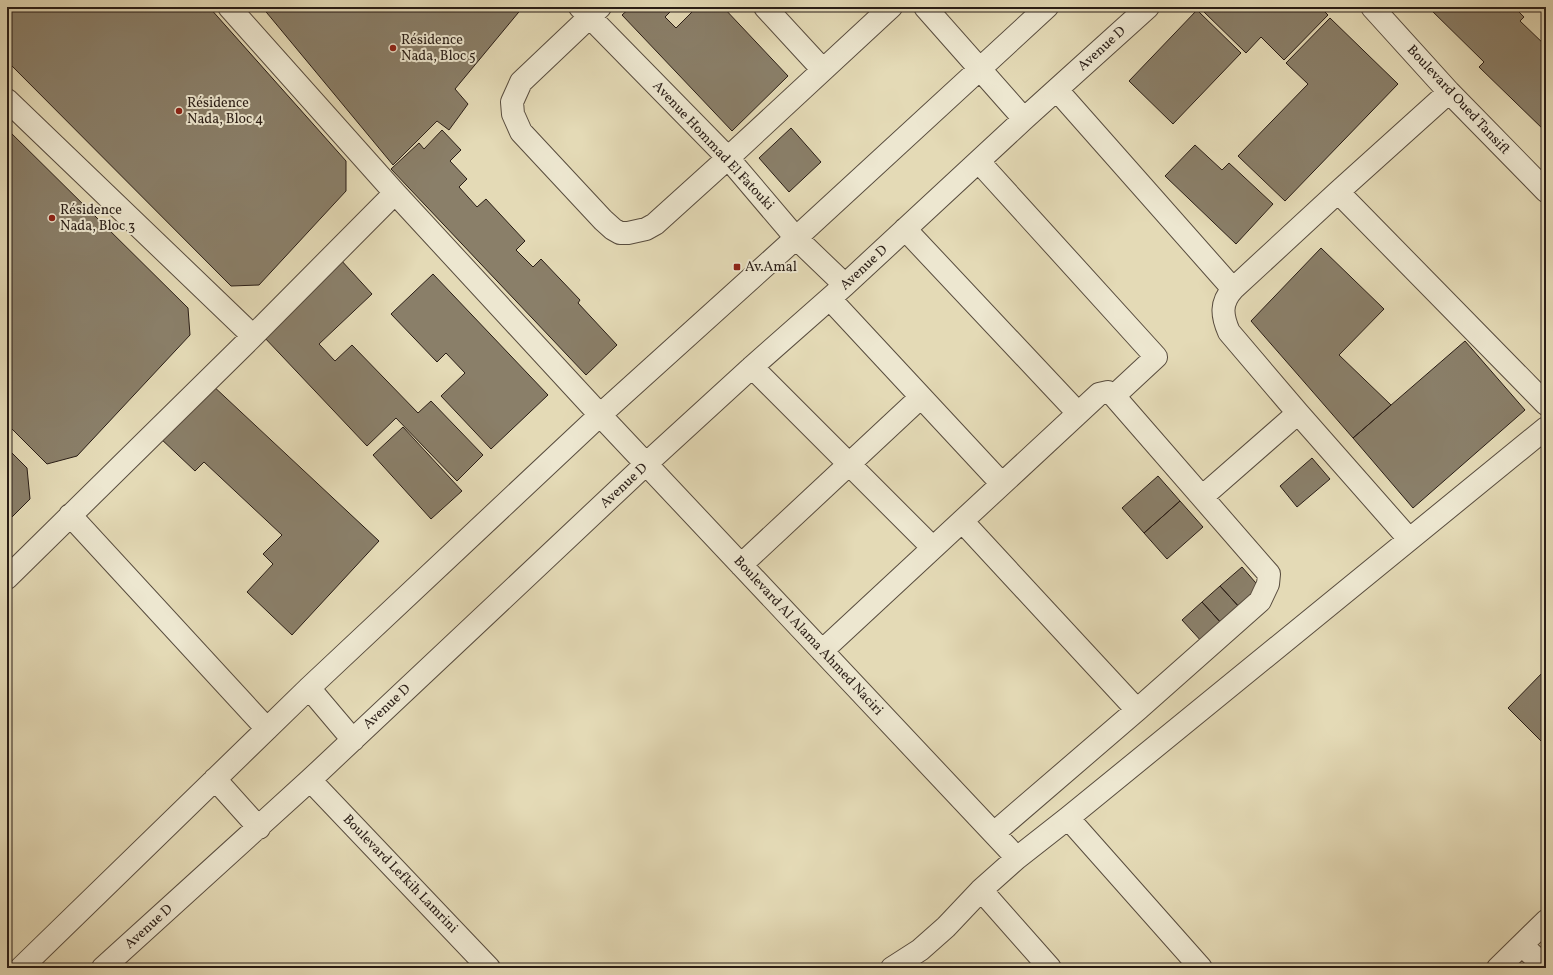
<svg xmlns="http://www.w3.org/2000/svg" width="1553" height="975" viewBox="0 0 1553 975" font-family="Vollkorn,serif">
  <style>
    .building { fill: #8a7f69; stroke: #291d16 }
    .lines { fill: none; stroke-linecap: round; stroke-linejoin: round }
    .minor-casing { stroke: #584c3e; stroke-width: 24 }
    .minor { stroke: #ede7d0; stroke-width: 22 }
    .poi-dot { fill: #8f2418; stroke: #ede7d0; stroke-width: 1.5 }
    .labels { text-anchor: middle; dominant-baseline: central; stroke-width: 4; stroke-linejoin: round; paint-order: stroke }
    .poi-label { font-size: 14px; fill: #291d16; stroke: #ede7d0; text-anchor: start }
    .street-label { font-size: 14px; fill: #291d16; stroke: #ede7d0 }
  </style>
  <rect width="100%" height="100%" fill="#e4dab6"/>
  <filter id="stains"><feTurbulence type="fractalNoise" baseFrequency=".005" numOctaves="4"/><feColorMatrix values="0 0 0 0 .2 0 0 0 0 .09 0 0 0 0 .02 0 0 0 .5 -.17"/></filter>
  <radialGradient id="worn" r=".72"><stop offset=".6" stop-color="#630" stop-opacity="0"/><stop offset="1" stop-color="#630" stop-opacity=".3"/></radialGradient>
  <path class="building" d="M13,7H209L346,161V191L259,285L231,286L7,61V13Z
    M262,7H523L455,89L468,104L449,130L437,121L393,165Z
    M631,7H667L671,11L665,17L676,28L697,7H723L788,76L732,131L622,15Z
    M1206,7H1320L1328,15L1284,60L1261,37L1246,53L1203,11Z
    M1428,7H1514L1524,17L1520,21L1546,46V132L1479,67L1484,62Z
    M1197,10L1241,53L1173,124L1129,81Z
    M1330,18L1398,84L1285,201L1238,156L1308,84L1286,63Z
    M791,128L821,162L789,192L759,158Z
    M7,129L188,308L190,335L77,456L47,464L7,424Z
    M442,130L461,150L450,161L467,179L459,187L477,207L486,199L525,241L516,250L533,267L541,259L580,300L578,303L617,345L586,375L391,169L419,143L424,149Z
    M1195,145L1222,170L1229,163L1273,204L1236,244L1165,176Z
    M1321,248L1384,309L1339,355L1391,405L1353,438L1251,321Z
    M340,259L372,294L319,344L335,361L352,345L418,413L431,401L483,455L457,481L396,418L367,446L263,336Z
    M433,274L548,395L491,449L441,396L465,373L446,353L437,362L391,314Z
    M1465,341L1525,410L1413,508L1353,438Z
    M210,383L379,541L292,635L247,592L273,564L263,554L282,535L204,462L195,471L159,437Z
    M403,427L462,491L431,519L373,455Z
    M7,448L27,468L30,499L7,522Z
    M1312,458L1330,479L1297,507L1280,486Z
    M1158,476L1180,501L1144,533L1122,508Z
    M1180,501L1203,527L1167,559L1144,533Z
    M1242,567L1262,590L1241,609L1220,586Z
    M1220,586L1241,609L1223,625L1202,602Z
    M1202,602L1223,625L1203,643L1182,620Z
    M1546,669V746L1508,708Z"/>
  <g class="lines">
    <defs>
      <path id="minor" d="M229,7L395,193L600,415L1017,858
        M580,7L728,158L796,238L845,285
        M600,7L521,82L512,102L513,114L521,132L603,220L613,229L620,233H628L646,229L655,224L728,158L891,7
        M765,7L823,70
        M925,7L1024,119
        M1372,7L1449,92L1546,191
        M1057,90L1233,289
        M7,100L253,336
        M979,162L1156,357L1114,396
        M1338,192L1546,404
        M905,229L1078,413
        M830,299L1002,484
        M752,367L933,548
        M1202,497L1298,413
        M70,515L267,729
        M962,521L1137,710
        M1409,539L1298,413L1229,332C1222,316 1220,303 1233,289L1338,192L1449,92
        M741,565L921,397
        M7,578L253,336L395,193
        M822,651L1099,394L1108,392L1114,396L1269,574L1268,584L1260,601L1137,710L994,833
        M309,688L353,740
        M215,779L259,828
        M310,780L489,968
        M1068,818L1201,968
        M981,890L1050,968
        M1522,945L1546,968
        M21,968L309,688L600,415L796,238L1047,7
        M103,968L310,780L646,464L752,367L845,285L1024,119L1148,7
        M892,968L920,950L946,927L981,890L1017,858L1068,818L1546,428
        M1498,968L1546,921"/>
    </defs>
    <use href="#minor" class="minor-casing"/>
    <use href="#minor" class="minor"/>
  </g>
  <g class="poi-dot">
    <circle cx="393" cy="48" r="4"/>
    <circle cx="179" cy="111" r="4"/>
    <circle cx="52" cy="218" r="4"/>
    <rect x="733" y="263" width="8" height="8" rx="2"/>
  </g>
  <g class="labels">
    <g class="poi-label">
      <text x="401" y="40">Résidence<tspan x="401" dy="16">Nada, Bloc 5</tspan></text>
      <text x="187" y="103">Résidence<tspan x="187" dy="16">Nada, Bloc 4</tspan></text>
      <text x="60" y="210">Résidence<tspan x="60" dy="16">Nada, Bloc 3</tspan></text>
      <text x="745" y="267">Av.Amal</text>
    </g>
    <g class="street-label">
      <text transform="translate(1102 49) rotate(-42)">Avenue D</text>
      <text transform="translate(1458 100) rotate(47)">Boulevard Oued Tansift</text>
      <text transform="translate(713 146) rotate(47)">Avenue Hommad El Fatouki</text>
      <text transform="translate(864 268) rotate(-43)">Avenue D</text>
      <text transform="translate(624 486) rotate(-43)">Avenue D</text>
      <text transform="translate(808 636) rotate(47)">Boulevard Al Alama Ahmed Naciri</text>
      <text transform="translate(387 707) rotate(-43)">Avenue D</text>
      <text transform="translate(400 874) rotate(46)">Boulevard Lefkih Lamrini</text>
      <text transform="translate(149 927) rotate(-42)">Avenue D</text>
    </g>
  </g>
  <rect width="1553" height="975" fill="none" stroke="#e4dab6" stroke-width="24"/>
  <rect x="8" y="8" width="1537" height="959" fill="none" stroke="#291d16" stroke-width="2"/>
  <rect x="12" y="12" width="1529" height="951" fill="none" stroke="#291d16"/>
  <rect width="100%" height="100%" filter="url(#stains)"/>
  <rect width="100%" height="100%" fill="url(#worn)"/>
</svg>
